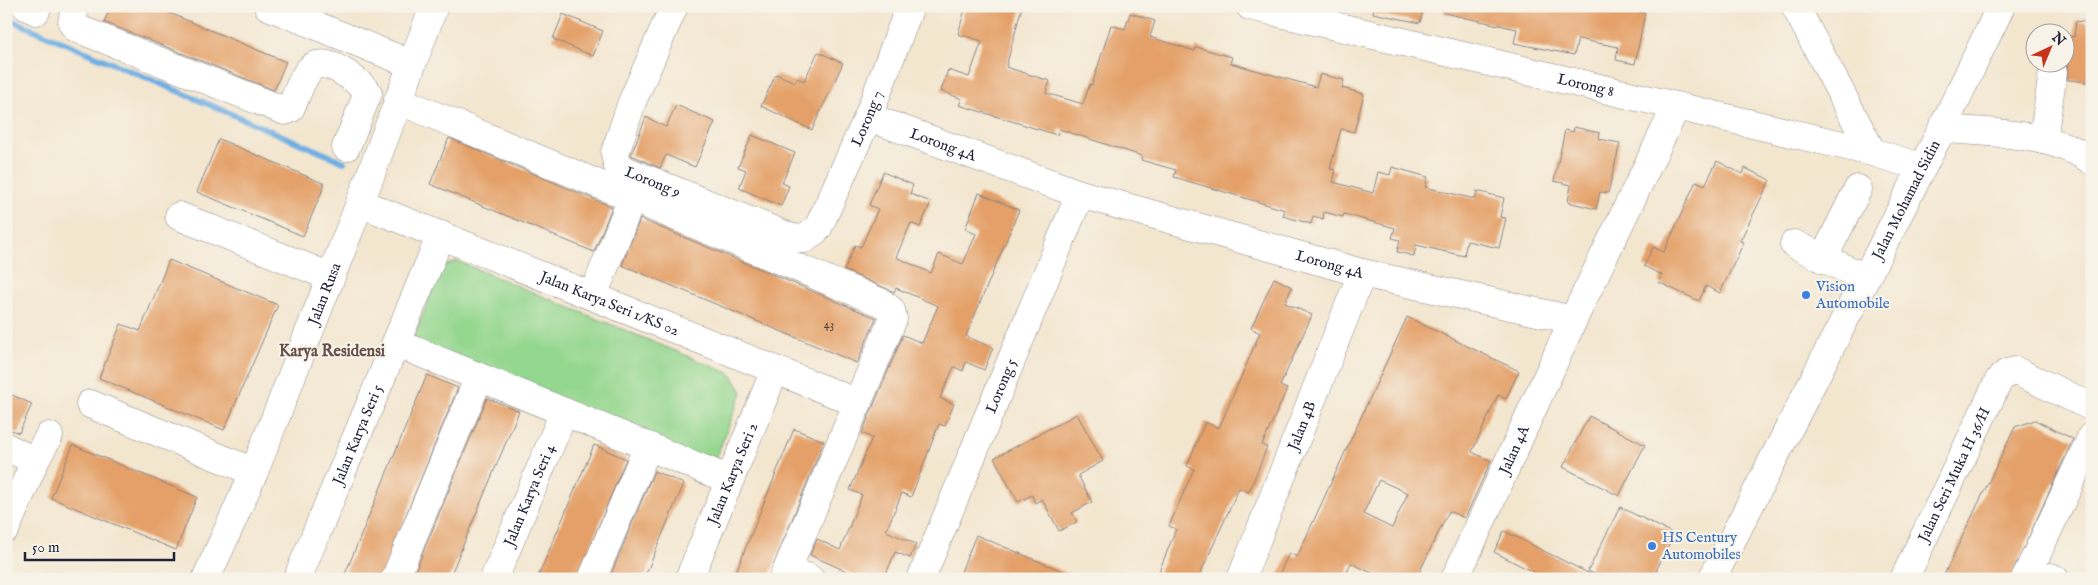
<svg xmlns="http://www.w3.org/2000/svg" width="2098" height="585" viewBox="0 0 2098 585" font-family="'IM FELL English',serif">
  <style>
    .green { fill: #94d78f; stroke: #5b7c65 }
    .lines { fill: none; stroke-linecap: round; stroke-linejoin: round }
    .stream { stroke: #70afe3; stroke-width: 6 }
    .building { fill: #e4a067; fill-rule: evenodd }
    .minor-casing { stroke: #8a8485; stroke-width: 29 }
    .major-casing { stroke: #8a8485; stroke-width: 29 }
    .minor { stroke: #fff; stroke-width: 28 }
    .major { stroke: #fff; stroke-width: 28 }
    .shop-dot { fill: #3f7fe0; stroke: #f7f3e8; stroke-width: 2 }
    .labels { text-anchor: middle; dominant-baseline: central; stroke-width: 4; stroke-linejoin: round; paint-order: stroke }
    .number-label { font-size: 12px; fill: #524246 }
    .street-label { font-size: 15px; fill: #22223b; stroke: #f7f3e8 }
    .shop-label { font-size: 15px; fill: #366cbe; stroke: #f7f3e8; text-anchor: start }
    .neighbourhood-label { font-size: 16px; font-weight: bold; fill: #664e4a; stroke: #f7f3e8 }
  </style>
  <rect width="100%" height="100%" fill="#f7f3e8"/>
  <filter id="ink" filterUnits="userSpaceOnUse"><feTurbulence type="fractalNoise" baseFrequency=".02" numOctaves="2"/><feDisplacementMap in="SourceGraphic" scale="10" xChannelSelector="R" yChannelSelector="G"/><feConvolveMatrix kernelMatrix="1 2 1 2 8 2 1 2 1" color-interpolation-filters="sRGB"/></filter>
  <filter id="wash" filterUnits="userSpaceOnUse"><feTurbulence type="fractalNoise" baseFrequency=".0096" numOctaves="4" result="noise"/><feDisplacementMap in="SourceGraphic" scale="20" xChannelSelector="R" yChannelSelector="G"/><feGaussianBlur stdDeviation="1.12" result="paint"/><feColorMatrix in="noise" values="0 0 0 0 0 0 0 0 0 0 0 0 0 0 0 0 0 1.4 0 .05"/><feComposite in="paint" operator="in"/></filter>
  <g filter="url(#wash)">
    <rect width="100%" height="100%" fill="#f3e6cf"/>
    <path class="green" d="M457,261L731,374L742,392L712,468L412,342L441,268Z"/>
    <g class="lines">
      <path class="stream" d="M6,18L344,162"/>
    </g>
    <g id="blocks">
      <path class="building" d="M111,6H153L286,62L274,90L104,22Z
        M966,6H1022L1006,67L1050,81L1046,93L1083,104L1090,84L1092,85L1111,25L1125,29L1130,13L1155,21L1150,37L1195,51L1196,47L1232,57L1230,63L1316,87L1320,74L1344,80L1342,88L1364,94L1354,132L1341,129L1330,169L1336,170L1333,182L1373,193L1378,172L1390,175L1392,167L1428,177L1425,187L1475,199L1477,191L1504,198L1500,217L1506,218L1499,248L1467,241L1464,256L1416,245L1414,256L1397,252L1400,240L1392,238L1395,228L1344,214L1343,217L1324,212L1323,219L1313,216L1311,224L1283,216L1285,210L1174,177L1176,170L1141,160L1142,156L1059,129L1057,135L959,105L962,99L941,91L948,70L969,77L982,41L958,34Z
        M1374,6H1424L1420,23L1373,13Z
        M1445,6H1591L1615,11L1616,6L1645,13L1635,64L1616,60L1618,47L1578,39L1574,55L1514,43L1517,29L1444,13Z
        M563,14L603,31L593,56L553,39Z
        M2076,21L2092,23V65H2090L2088,82L2068,80L2066,36L2074,37Z
        M818,52L843,63L812,130L761,106L776,74L795,82L797,78L804,81Z
        M676,105L715,122L695,167L666,155L660,168L631,155L646,117L666,127Z
        M1574,127L1600,133L1599,139L1620,143L1608,193L1600,192L1596,209L1568,202L1571,185L1554,181L1565,130L1573,132Z
        M752,135L795,153L782,183L789,186L781,206L739,188L746,170L738,167Z
        M449,138L612,207L594,252L430,184Z
        M219,139L325,184L303,236L197,192Z
        M1717,161L1742,174L1745,168L1770,180L1740,241L1744,242L1720,293L1706,286L1699,301L1658,282L1662,275L1644,266L1653,247L1664,252L1696,181L1705,185Z
        M883,172L913,185L910,194L931,202L920,227L911,223L896,257L931,273L939,254L963,264L976,234L965,229L979,193L1019,210L966,336L993,348L984,370L966,362L963,371L954,367L940,398L954,404L945,426L939,424L911,497L902,493L886,531L916,544L910,558L895,552L884,579H864L810,555L817,539L840,550L862,495L850,490L872,438L862,433L903,335L922,343L938,306L896,288L894,292L844,270L855,245L861,247L878,209L869,205Z
        M640,219L874,317L876,318L857,363L622,265Z
        M169,260L278,305L224,430L99,378L121,324L140,331Z
        M1274,278L1292,287L1285,303L1312,315L1280,386L1287,389L1262,445L1267,447L1249,492L1239,488L1198,579H1156L1176,529L1169,526L1194,469L1187,466L1205,422L1219,428L1260,333L1251,328Z
        M1407,317L1519,371L1506,399L1498,395L1472,452L1491,461L1465,518L1449,511L1416,579H1384L1351,563L1344,579H1277L1289,553L1297,557ZM1379,480L1408,493L1392,528L1363,514Z
        M427,375L458,388L380,579H343Z
        M10,394L32,404L19,433L6,428V404Z
        M487,398L519,411L461,550L449,579H412Z
        M1077,414L1103,461L1078,475L1092,502L1072,513L1077,522L1059,531L1042,499L1035,503L1032,495L1018,502L994,458Z
        M1589,416L1645,445L1619,496L1563,467Z
        M2035,420L2073,439L2010,579H1942L2015,427Z
        M794,429L824,441L768,579H733Z
        M73,445L197,497L176,550L51,498Z
        M594,445L626,459L577,579H537Z
        M654,471L684,484L675,504L644,579H609Z
        M1620,507L1674,534L1652,579H1604L1588,571Z
        M1504,531L1600,579H1547L1494,552Z
        M976,535L1081,579H958Z"/>
    </g>
  </g>
  <g filter="url(#ink)">
    <use href="#blocks" fill-opacity="0" stroke="#8a8485" stroke-width="1"/>
    <g class="lines">
      <defs>
        <g id="minor">
          <path d="M26,6L36,11"/>
          <path d="M75,6L72,23L76,28L285,111L290,109C296,97 301,80 309,70C324,52 358,81 368,93L346,147"/>
          <path d="M268,6L411,64"/>
          <path id="s1" d="M674,6L632,102L615,153L617,164L627,171L792,238L805,239L818,228L868,117L910,6"/>
          <path id="s2" d="M1250,6L1872,152L1921,167"/>
          <path d="M1795,6L1872,152"/>
          <path d="M398,100L882,303L891,310L893,319L783,579"/>
          <path id="s3" d="M868,117L1080,194L1362,273L1573,320"/>
          <path d="M1942,129C1988,132 2055,133 2092,161"/>
          <path d="M2043,140L2053,72"/>
          <path id="s4" d="M360,203L858,403"/>
          <path d="M179,216L331,277"/>
          <path d="M1794,244L1865,278"/>
          <path d="M1823,259L1858,189"/>
          <path d="M593,296L632,198"/>
          <path d="M396,343L730,480"/>
          <path d="M90,404L254,472"/>
          <path d="M6,447L35,461"/>
          <path d="M6,528L35,461L49,436"/>
          <path d="M807,577L810,579"/>
          <path d="M2051,577L2055,579"/>
          <path id="s5" d="M206,579L254,472L360,203L434,6"/>
          <path id="s6" d="M300,579V572L441,235"/>
          <path d="M395,579L479,377"/>
          <path id="s7" d="M494,579L564,412"/>
          <path d="M592,579L648,446"/>
          <path id="s8" d="M689,579L775,370"/>
          <path id="s9" d="M921,579L1080,194"/>
          <path id="s10" d="M1241,579L1362,273"/>
          <path id="s11" d="M1455,579L1573,320L1676,107"/>
          <path id="s12" d="M1904,579L1999,380L2007,373L2016,371L2092,407"/>
          <path d="M2025,579L2092,436"/>
        </g>
        <g id="major">
          <path id="s13" d="M1712,579L1942,129L2001,6"/>
        </g>
      </defs>
      <use href="#minor" class="minor-casing"/>
      <use href="#major" class="major-casing"/>
      <use href="#minor" class="minor"/>
      <use href="#major" class="major"/>
    </g>
  </g>
  <g class="shop-dot">
    <circle cx="1806" cy="295" r="5"/>
    <circle cx="1652" cy="546" r="5"/>
  </g>
  <g class="labels">
    <g class="number-label">
      <text x="829" y="324">43</text>
    </g>
    <g class="street-label">
      <text stroke="none"><textPath href="#s2" startOffset="345">Lorong 8</textPath></text>
      <text stroke="none"><textPath href="#s1" startOffset="510">Lorong 7</textPath></text>
      <text stroke="none"><textPath href="#s3" startOffset="80">Lorong 4A</textPath></text>
      <text stroke="none"><textPath href="#s1" startOffset="210">Lorong 9</textPath></text>
      <text stroke="none"><textPath href="#s13" startOffset="426">Jalan Mohamad Sidin</textPath></text>
      <text stroke="none"><textPath href="#s3" startOffset="485">Lorong 4A</textPath></text>
      <text stroke="none"><textPath href="#s5" startOffset="309">Jalan Rusa</textPath></text>
      <text stroke="none"><textPath href="#s4" startOffset="269">Jalan Karya Seri 1/KS 02</textPath></text>
      <text stroke="none"><textPath href="#s9" startOffset="209">Lorong 5</textPath></text>
      <text stroke="none"><textPath href="#s10" startOffset="165">Jalan 4B</textPath></text>
      <text stroke="none"><textPath href="#s6" startOffset="156">Jalan Karya Seri 5</textPath></text>
      <text stroke="none"><textPath href="#s11" startOffset="142">Jalan 4A</textPath></text>
      <text stroke="none"><textPath href="#s8" startOffset="114">Jalan Karya Seri 2</textPath></text>
      <text stroke="none"><textPath href="#s12" startOffset="116">Jalan Seri Muka H 36/H</textPath></text>
      <text stroke="none"><textPath href="#s7" startOffset="91">Jalan Karya Seri 4</textPath></text>
    </g>
    <g class="shop-label">
      <text x="1816" y="286">Vision<tspan x="1816" dy="17">Automobile</tspan></text>
      <text x="1662" y="537">HS Century<tspan x="1662" dy="17">Automobiles</tspan></text>
    </g>
    <g class="neighbourhood-label">
      <text x="332" y="352">Karya Residensi</text>
    </g>
  </g>
  <rect width="2098" height="585" fill="none" stroke="#f7f3e8" stroke-width="25"/>
  <g transform="translate(2050 48) rotate(44)"><circle r="24" fill="#f7f3e8" stroke="#a29fa3"/>
  <path d="M0-4L9 19L0 12L-9 19Z" fill="#c8321e"/>
  <text y="-8" font-size="14" font-weight="bold" text-anchor="middle" fill="#22223b">N</text>
  </g>
  <path d="M25 552v8h149v-8" fill="none" stroke="#22223b" stroke-width="2.5"/>
  <text x="32" y="552" font-size="15" fill="#22223b" stroke="#f7f3e8" stroke-width="4" paint-order="stroke">50 m</text>
</svg>
